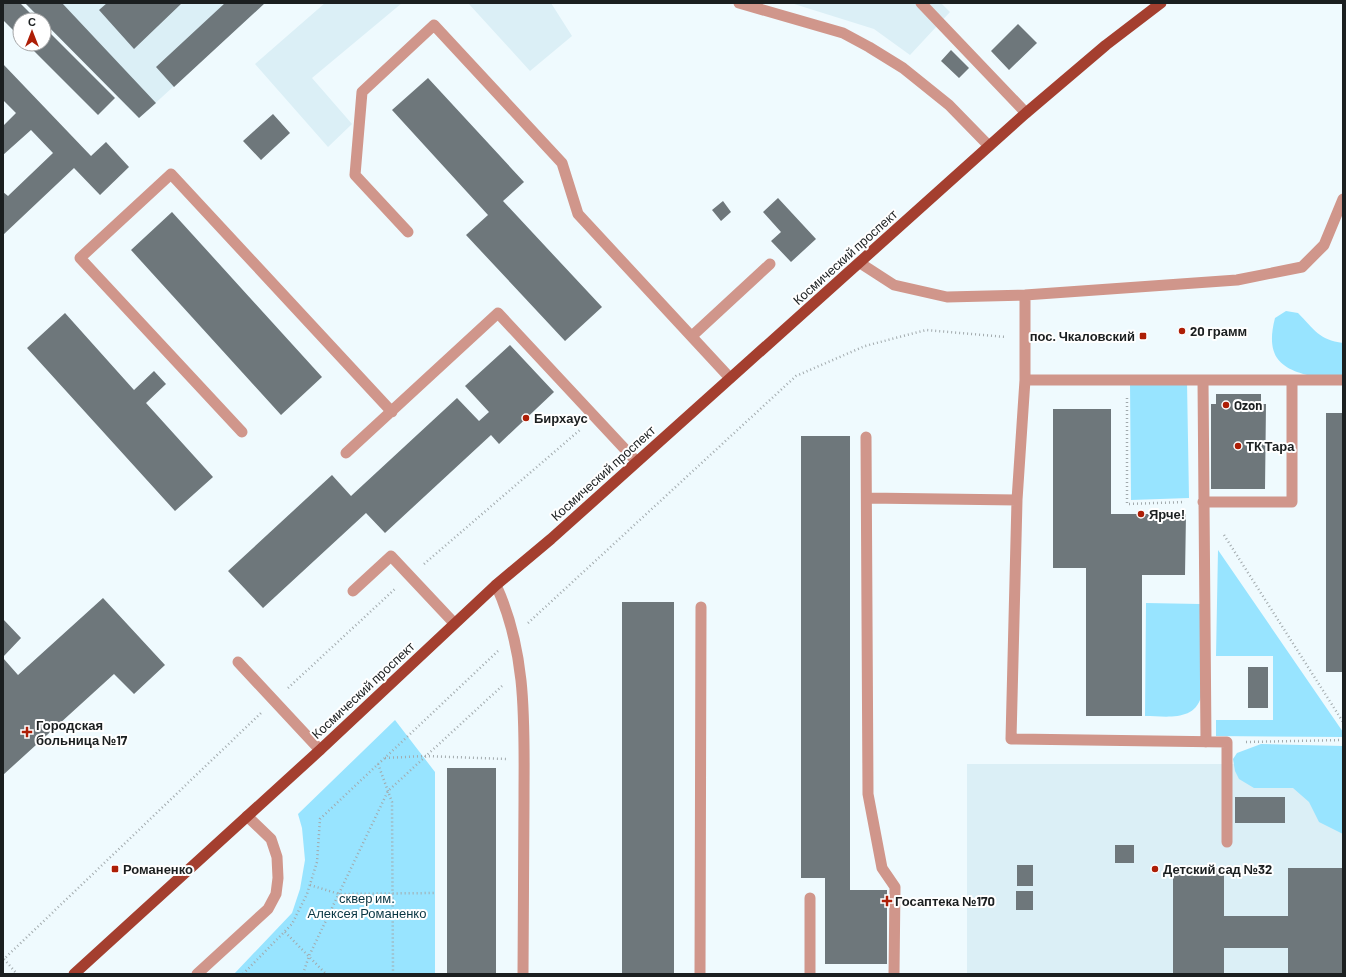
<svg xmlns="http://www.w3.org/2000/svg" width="1346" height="977" viewBox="0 0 1346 977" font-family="Barlow,sans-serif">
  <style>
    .built { fill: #dbeff6 }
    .green { fill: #98e4ff }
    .building { fill: #6e777b }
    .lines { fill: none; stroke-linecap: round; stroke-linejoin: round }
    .path { stroke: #a2aaad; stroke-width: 2.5; stroke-dasharray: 1 3; stroke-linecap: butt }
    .service { stroke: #d0968b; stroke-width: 11 }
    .primary { stroke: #a43f2f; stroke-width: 11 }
    .poi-dot { fill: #ad1e06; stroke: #fff; stroke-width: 1.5 }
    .labels { text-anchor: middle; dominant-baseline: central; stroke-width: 4; stroke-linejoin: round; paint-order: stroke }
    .street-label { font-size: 13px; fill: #1b1f20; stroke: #fff }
    .poi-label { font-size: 13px; font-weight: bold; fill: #1b1f20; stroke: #fff; text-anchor: start }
    .park-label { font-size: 13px; fill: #083643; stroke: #fff }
  </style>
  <rect width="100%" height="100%" fill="#effafe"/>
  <path class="built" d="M25,3H265L139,118Z
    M325,3H402L312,78L352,124L328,147L255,64Z
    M468,3H551L572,36L530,71Z
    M791,3H941L950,12L910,55L874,29Z
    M967,764H1343V974H967Z"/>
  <path class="green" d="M1286,311L1298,313C1314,329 1319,340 1343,343V385C1303,371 1260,376 1275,318Z
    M1187,382L1189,498L1131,500L1130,383Z
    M1218,550L1343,732V737L1216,736V720H1273V656H1216Z
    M1146,603L1200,604L1201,697C1194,722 1165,716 1145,716Z
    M395,720L435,772V974H234L292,913L300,889L305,860L302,828L298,814Z
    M1261,744L1343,746V834L1319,822L1309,802L1293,788H1254L1239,779L1235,771L1233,759L1237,753Z"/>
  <path class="building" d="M3,3H20L37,20H20V37L3,20Z
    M25,3H62L156,103L139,118Z
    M107,3H182L134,49L99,10Z
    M225,3H265L174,87L156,67Z
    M1018,24L1037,43L1009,70L991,51Z
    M44,27L115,98L98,115L27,44H44Z
    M951,50L969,68L959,78L941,61Z
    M3,64L91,156L106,142L129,167L100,195L74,168L3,235V192L8,196L53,153L31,130L3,155V126L16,113L3,100Z
    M428,78L524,182L503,201L602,307L565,341L466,235L488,215L392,110Z
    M273,114L290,133L261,160L243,141Z
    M778,198L816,239L791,262L771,241L781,232L763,212Z
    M723,201L731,212L721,221L712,210Z
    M172,212L322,377L281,415L131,250Z
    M65,313L134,390L154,371L166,384L146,403L213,477L175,511L27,348Z
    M510,345L554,392L499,444L491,435L385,533L366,513L263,608L228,571L332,475L351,496L457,398L479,421L489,412L465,386Z
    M1216,394H1261V404H1266L1265,489H1211V404H1216Z
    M1053,409H1111V514H1186L1185,575H1142V716H1086V568H1053Z
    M1326,413H1343V672H1326Z
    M801,436H850V890H887V964H825V878H801Z
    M103,598L165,665L134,694L114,674L3,775V658L18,675Z
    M622,602H674V974H622Z
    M3,619L21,638L3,657Z
    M1248,667H1268V708H1248Z
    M447,768H496V974H447Z
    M1235,797H1285V823H1235Z
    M1115,845H1134V863H1115Z
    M1017,865H1033V886H1017Z
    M1173,868H1224V916H1288V868H1342V974H1288V948H1224V974H1173Z
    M1016,891H1033V910H1016Z"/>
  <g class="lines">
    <path class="path" d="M1127,398V504L1185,502
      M1224,535L1343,722
      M424,564L581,429
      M528,623L796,376L865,346L926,330L1006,337
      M288,688L396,588
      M1246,742L1343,740
      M385,758L425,756L506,759
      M378,764L392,802L393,974
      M310,885L339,894L436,893
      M285,932L326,974
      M4,959L17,974
      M3,960L261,713
      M243,974L292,924L307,894L317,862L320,819L498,651
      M303,974L309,956L388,791L502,686"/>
    <path class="service" d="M739,3L843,33L869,47L903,68L949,105L989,146
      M921,3L1026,113
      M408,232L355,175L362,92L434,25L562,163L578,214L730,378
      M860,263L894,285L947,297L1025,295L1237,280L1302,267L1324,245L1343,199
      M1025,295V380L1017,500L1011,739L1227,742V842
      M692,336L770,264
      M1025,380H1343
      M1203,380L1206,742
      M242,432L80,258L171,174L392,412
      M866,437L868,794L882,868L895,887L894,974
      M346,453L498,313L636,461
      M867,498L1017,500
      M1203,502H1292V380
      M496,585C528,655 524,726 524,800C524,858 523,916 523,974
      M353,591L391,556L454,623
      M238,662L320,750
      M197,974L268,909L276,894L278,878L277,857L271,839L247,816
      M700,974L701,607
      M810,974V898"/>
    <path class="primary" d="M74,974L320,750L496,585L551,539L1026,113L1106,45L1161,3"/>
  </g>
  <g class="poi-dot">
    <circle cx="1182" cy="331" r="4"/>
    <rect x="1139" y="332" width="8" height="8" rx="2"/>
    <circle cx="1226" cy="405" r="4"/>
    <circle cx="526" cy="418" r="4"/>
    <circle cx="1238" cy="446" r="4"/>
    <circle cx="1141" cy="514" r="4"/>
    <path d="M25 726h4v4h4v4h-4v4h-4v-4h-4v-4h4z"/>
    <rect x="111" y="865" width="8" height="8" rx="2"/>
    <circle cx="1155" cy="869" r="4"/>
    <path d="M885 895h4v4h4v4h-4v4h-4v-4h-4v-4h4z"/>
  </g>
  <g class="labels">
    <g class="street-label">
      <text transform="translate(845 257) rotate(-42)">Космический проспект</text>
      <text transform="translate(603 473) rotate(-42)">Космический проспект</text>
      <text transform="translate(363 690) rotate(-43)">Космический проспект</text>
    </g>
    <g class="poi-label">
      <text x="1190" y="331">20 грамм</text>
      <text x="1135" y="336" text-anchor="end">пос. Чкаловский</text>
      <text x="1234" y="405">Ozon</text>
      <text x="534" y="418">Бирхаус</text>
      <text x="1246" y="446">ТК Тара</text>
      <text x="1149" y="514">Ярче!</text>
      <text x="36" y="725">Городская<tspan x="36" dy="15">больница №17</tspan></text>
      <text x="123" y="869">Романенко</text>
      <text x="1163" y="869">Детский сад №32</text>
      <text x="895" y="901">Госаптека №170</text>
    </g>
    <g class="park-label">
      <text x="367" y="898">сквер им.<tspan x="367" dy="15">Алексея Романенко</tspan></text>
    </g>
  </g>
  <rect width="1346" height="977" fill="none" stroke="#1b1f20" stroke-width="8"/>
  <g transform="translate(32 32)"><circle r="19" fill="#ffffff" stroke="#a4a5a6"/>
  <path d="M0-3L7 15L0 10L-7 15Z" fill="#ad1e06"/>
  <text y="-6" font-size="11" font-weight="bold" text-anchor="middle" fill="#1b1f20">С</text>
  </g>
</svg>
